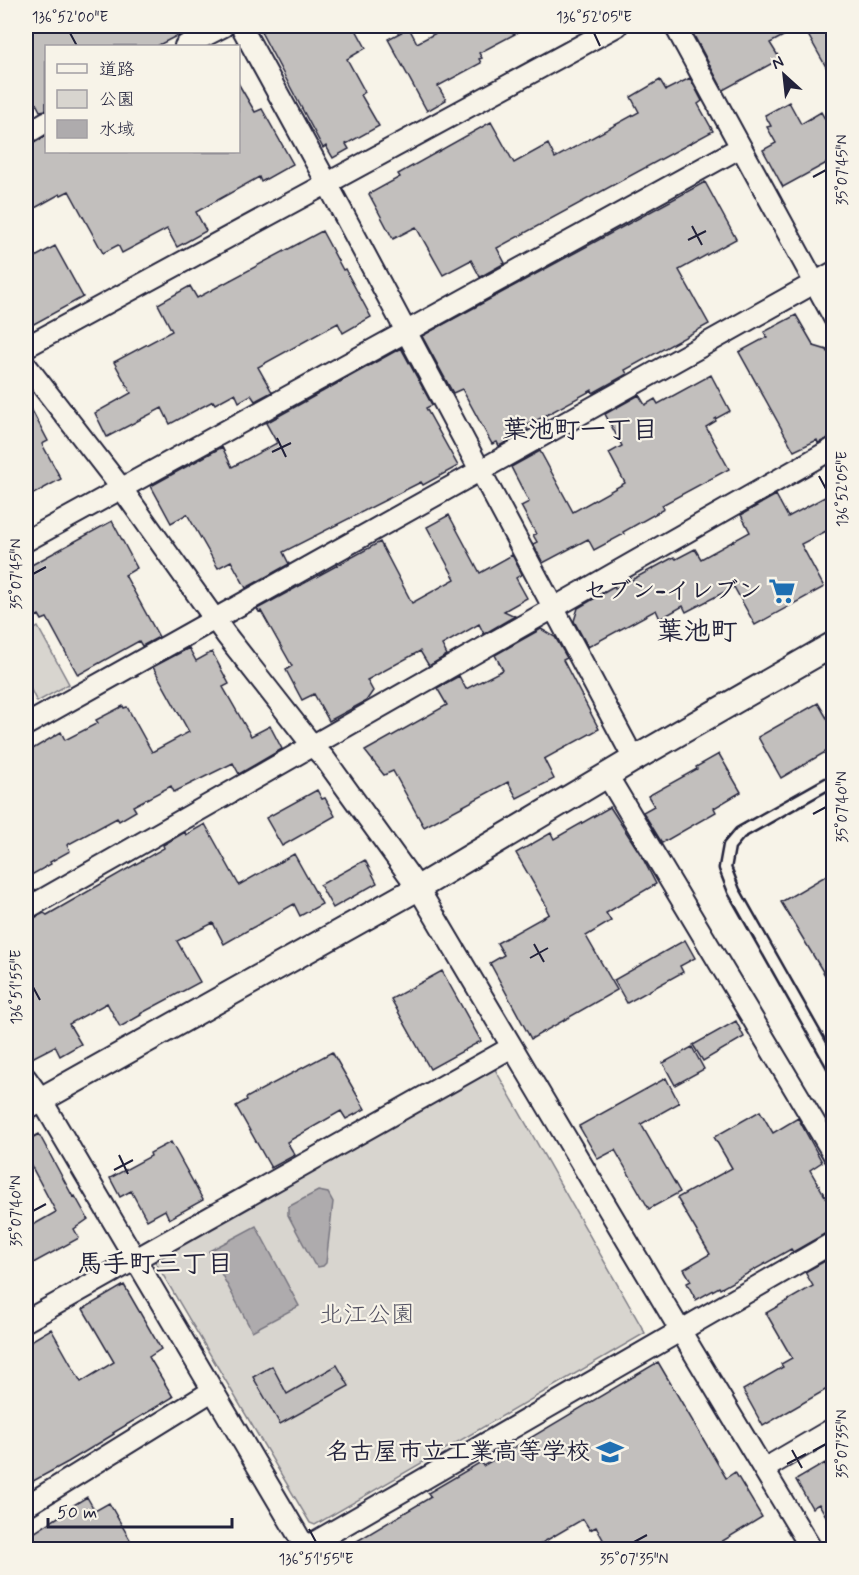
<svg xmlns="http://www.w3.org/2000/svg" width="859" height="1575" viewBox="0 0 859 1575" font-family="Mynerve,'Klee One',sans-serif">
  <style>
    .green { fill: #d8d5cf; stroke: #7d7c85; stroke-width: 1.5 }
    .water { fill: #aeabad; stroke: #76747f; stroke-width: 1.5 }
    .building { fill: #c2bfbd; stroke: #22223b; stroke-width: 1.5 }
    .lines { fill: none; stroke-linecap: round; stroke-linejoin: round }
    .service-casing { stroke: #22223b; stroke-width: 15 }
    .minor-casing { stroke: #22223b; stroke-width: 24 }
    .tertiary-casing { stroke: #22223b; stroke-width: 28 }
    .service { stroke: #f7f3e8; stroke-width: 10 }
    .minor { stroke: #f7f3e8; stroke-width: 20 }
    .tertiary { stroke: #f7f3e8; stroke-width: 24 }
    .ticks { fill: none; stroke: #22223b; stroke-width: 2 }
    .labels { text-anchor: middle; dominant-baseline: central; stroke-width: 4.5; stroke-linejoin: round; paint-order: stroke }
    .poi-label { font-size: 24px; font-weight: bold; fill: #22223b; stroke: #f7f3e8; text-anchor: end }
    .park-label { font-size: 24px; fill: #504f60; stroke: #f7f3e8 }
    .neighbourhood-label { font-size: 26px; font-weight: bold; fill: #22223b; stroke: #f7f3e8 }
    .quarter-label { font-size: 27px; font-weight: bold; fill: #22223b; stroke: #f7f3e8 }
    .neatline { fill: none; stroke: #22223b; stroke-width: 2 }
    .ticks-label { font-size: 15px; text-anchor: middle; fill: #22223b }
  </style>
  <rect width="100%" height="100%" fill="#f7f3e8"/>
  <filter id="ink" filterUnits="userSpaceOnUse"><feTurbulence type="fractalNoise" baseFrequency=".0167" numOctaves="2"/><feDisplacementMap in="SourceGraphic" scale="12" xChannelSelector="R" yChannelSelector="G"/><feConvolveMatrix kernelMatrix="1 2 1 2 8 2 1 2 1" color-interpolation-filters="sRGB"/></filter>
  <g filter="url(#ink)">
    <path class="green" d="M38,627L69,684L37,702L26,680V634Z
      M492,1064L645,1333L315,1525L310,1523L153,1258Z"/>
    <path class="water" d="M318,1191L328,1193L333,1202L326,1263L323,1266L318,1267L314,1264L288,1215V1207Z
      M256,1226L299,1306L252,1331L209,1251Z"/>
    <path class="building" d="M26,26H196L157,46H46V110L40,111L26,84Z
      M272,26H354L366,48L347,59L365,92L361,95L379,126L346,144L349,149L333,158L326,146L323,148L261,32Z
      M449,26H530L479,53L482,58L479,59L481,63L438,86L446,100L427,111L388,39L409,28L417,43Z
      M689,26H802L770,43L780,59L723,90Z
      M803,26H834V81Z
      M690,78L702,101L698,104L713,131L497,248L505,263L480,277L471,260L443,275L416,227L393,239L369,194L400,177L398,174L491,122L514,163L548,144L555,158L639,112L631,97L660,80L666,90Z
      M238,83L255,112L262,109L293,164L261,182L259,177L196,212L206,231L177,247L167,229L122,253L118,245L103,253L69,191L61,195L60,194L26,213V146L32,144L46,136V152H238Z
      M789,102L801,124L821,112L834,135V159L783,187L763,150L776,143L767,127L771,126L765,115Z
      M705,182L736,239L679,270L709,324L625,370L627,374L593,393L592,390L526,426L528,430L499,446L497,442L492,444L462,389L453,393L422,336Z
      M322,231L343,270L345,269L371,317L343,333L338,323L258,367L272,392L255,401L251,395L239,402L235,393L215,404L213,401L170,424L162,408L107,437L95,413L131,393L114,362L172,331L158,304L190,286L197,298Z
      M55,246L83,297L32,325L26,314V262Z
      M796,315L814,346L827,350L834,362V436L818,443L817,440L794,451L739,352L767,337L764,332Z
      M401,348L432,405L426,408L458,466L423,485L421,482L283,552L289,564L246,588L231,561L218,568L187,514L171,523L151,486L222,447L232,467L277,443L266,423Z
      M711,375L730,411L715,419L716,421L706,427L729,469L662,505L664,509L623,532L624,534L594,550L588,539L543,563L533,544L537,542L533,535L536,534L521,506L529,502L511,467L540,451L573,512L625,483L609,453L622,446L605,414L639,395L645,405L655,399L658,404Z
      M26,399L48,441L42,444L61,479L26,498Z
      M834,492V527L801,544L824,587L755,625L734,587L686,612L683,606L660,619L656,610L588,647L574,621L578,608L614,587L615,589L674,557L676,559L695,549L701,559L750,532L741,515L776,495L788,517Z
      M449,515L480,573L512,555L522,574L516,578L527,598L504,611L515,616L484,634L479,624L442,645L447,655L429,666L420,651L367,680L373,691L366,701L329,721L314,694L302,700L286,670L292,666L261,611L259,612L257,609L380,542L412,603L455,579L427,527Z
      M112,521L137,568L125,575L159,637L142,646L139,641L78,675L47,618L42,620L39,615L26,622V568Z
      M541,629L555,637L567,658L563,660L599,729L544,759L554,779L517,798L508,782L424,827L393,771L384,775L365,751L447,705L437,688L459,676L466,689L503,670L495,655Z
      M189,648L196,661L212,652L229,684L223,687L251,736L270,726L282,749L239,774L233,763L174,792L171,786L133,806L136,811L119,821L117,818L67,845L70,851L50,862L51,864L26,878V753L61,732L65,740L98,723L96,720L123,706L124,708L127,707L152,752L189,732L153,667Z
      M818,703L834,730V747L781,778L758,737Z
      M719,754L741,792L714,808L716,812L662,843L643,812L654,806L648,796L697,769L696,767Z
      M317,790L322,799L325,798L335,816L282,846L266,818Z
      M610,807L641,855L656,884L606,913L611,921L586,936L617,990L531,1039L490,963L504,955L497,943L549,914L546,908L547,907L516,853L551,833L554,839Z
      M205,824L239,885L294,854L322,904L300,916L294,904L224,944L213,923L177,941L200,982L140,1014L141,1015L120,1027L107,1003L69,1024L81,1044L60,1056L55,1046L32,1058L26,1047V921L32,919L44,913L47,915L164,848L163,845L185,832L186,835Z
      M365,860L377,883L333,908L320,885Z
      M834,871V990L781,902Z
      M685,940L695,958L680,966L683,972L627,1003L614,980Z
      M442,971L481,1041L430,1069L391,999Z
      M736,1021L744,1037L703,1061L693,1045Z
      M692,1047L704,1069L675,1085L663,1063Z
      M332,1052L365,1109L346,1119L341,1111L287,1142L295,1155L271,1168L236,1106L247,1100L246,1098Z
      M666,1078L679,1103L641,1124L680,1192L649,1209L615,1150L598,1159L579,1126Z
      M760,1111L773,1133L798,1118L822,1162L810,1170L834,1212V1230L828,1232L793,1252L791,1249L720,1289L719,1287L696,1300L687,1283L691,1281L684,1269L710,1254L677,1198L732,1168L714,1137Z
      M39,1134L73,1197L75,1196L88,1219L74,1229L79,1238L26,1267V1229L56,1212L26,1156V1141Z
      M171,1142L203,1200L169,1219L165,1210L147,1220L131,1191L120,1197L110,1178L151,1156L150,1153Z
      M834,1256V1385L763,1426L743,1390L783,1367L781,1364L792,1358L766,1313L813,1286L805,1272Z
      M124,1285L161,1349L149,1357L173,1397L113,1433L114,1434L68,1462L26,1485V1344L51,1329L81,1382L114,1362L83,1309Z
      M658,1362L726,1478L735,1472L762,1517L708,1550H609L596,1527L590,1530L583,1519L530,1550H342L431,1497L428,1493L481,1462L483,1466Z
      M337,1365L349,1386L280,1424L253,1377L272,1366L287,1394Z
      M834,1461V1530L819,1504L812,1508L796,1480L825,1463L826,1466Z
      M87,1497L95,1511L109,1503L136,1550H26V1538L63,1514L62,1512Z"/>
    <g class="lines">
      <defs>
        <path id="service" d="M834,780L740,833L729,846L725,868L734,891L834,1068"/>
        <path id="minor" d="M241,26L327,183L634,759
          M675,26L834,318
          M185,46L224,26
          M26,134L46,122
          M26,347L617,26
          M26,365L122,489L226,635L312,745L325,759L418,888L680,1330L812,1550
          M26,541L741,147
          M26,725L834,272
          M607,775L834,1155
          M26,909L834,448
          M26,1078L41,1099L305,1547
          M26,1321L512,1047
          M764,1469L834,1428
          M26,1506L212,1391
          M301,1550L834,1242"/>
        <path id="tertiary" d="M26,1108L418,888L634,759L834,644"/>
      </defs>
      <use href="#service" class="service-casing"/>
      <use href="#minor" class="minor-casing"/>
      <use href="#tertiary" class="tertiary-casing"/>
      <use href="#service" class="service"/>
      <use href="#minor" class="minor"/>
      <use href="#tertiary" class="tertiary"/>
    </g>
  </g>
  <path class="ticks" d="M70,33L77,46M594,33L600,46M813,177L826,170M692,226L702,245M688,240L706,231M277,438L286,457M272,452L291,443M819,476L826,489M33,574L46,567M813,814L826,807M534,944L544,962M530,958L548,948M33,987L40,1000M119,1155L128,1174M114,1170L133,1160M33,1211L46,1204M792,1450L802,1468M813,1451L826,1444M787,1464L806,1454M309,1529L316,1542M634,1542L647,1535"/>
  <defs>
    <symbol id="supermarket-bare" viewBox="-9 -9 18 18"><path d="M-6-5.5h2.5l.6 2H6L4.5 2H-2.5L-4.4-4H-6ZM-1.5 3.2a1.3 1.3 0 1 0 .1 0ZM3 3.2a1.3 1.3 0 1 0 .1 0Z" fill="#1f6fb2" stroke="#f7f3e8" stroke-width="2.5" paint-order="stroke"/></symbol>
    <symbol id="school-bare" viewBox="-9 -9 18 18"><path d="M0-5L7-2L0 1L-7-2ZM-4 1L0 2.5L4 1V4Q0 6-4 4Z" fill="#1f6fb2" stroke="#f7f3e8" stroke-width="2.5" paint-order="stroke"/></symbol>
  </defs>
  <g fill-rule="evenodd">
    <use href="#supermarket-bare" x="763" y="572" width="38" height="38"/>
    <use href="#school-bare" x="591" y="1433" width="38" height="38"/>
  </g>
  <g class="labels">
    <g class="poi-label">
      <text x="762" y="591">セブン-イレブン</text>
      <text x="590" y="1452">名古屋市立工業高等学校</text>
    </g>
    <g class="park-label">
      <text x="367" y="1315">北江公園</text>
    </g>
    <g class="neighbourhood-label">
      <text x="580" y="431">葉池町一丁目</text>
      <text x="155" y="1265">馬手町三丁目</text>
    </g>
    <g class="quarter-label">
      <text x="697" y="632">葉池町</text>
    </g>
  </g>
  <rect width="859" height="1575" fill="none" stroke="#f7f3e8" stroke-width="66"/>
  <rect x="45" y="45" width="195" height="108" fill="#f7f3e8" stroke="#a29fa3" stroke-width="1.5"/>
  <rect x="57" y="64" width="30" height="9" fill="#f7f3e8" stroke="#a29fa3" stroke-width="1.5"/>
  <text x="99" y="75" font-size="18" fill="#22223b">道路</text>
  <rect x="57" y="90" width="30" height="18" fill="#d8d5cf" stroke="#a29fa3" stroke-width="1.5"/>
  <text x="99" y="105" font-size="18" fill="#22223b">公園</text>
  <rect x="57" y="120" width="30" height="18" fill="#aeabad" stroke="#a29fa3" stroke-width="1.5"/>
  <text x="99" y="135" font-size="18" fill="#22223b">水域</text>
  <g transform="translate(784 75) rotate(333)" stroke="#f7f3e8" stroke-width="4.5" paint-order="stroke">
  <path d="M0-4.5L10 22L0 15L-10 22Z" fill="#22223b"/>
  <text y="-9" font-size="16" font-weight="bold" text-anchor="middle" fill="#22223b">N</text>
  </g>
  <path d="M48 1518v9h184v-9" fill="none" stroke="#22223b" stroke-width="3"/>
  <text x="57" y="1518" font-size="18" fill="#22223b" stroke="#f7f3e8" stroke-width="4.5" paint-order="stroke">50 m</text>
  <rect x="33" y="33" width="793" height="1509" class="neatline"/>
  <g class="ticks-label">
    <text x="70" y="22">136°52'00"E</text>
    <text x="594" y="22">136°52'05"E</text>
    <text transform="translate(842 170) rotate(-90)" y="5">35°07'45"N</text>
    <text transform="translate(842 489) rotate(-90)" y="5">136°52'05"E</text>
    <text transform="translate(16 574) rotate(-90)" y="5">35°07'45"N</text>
    <text transform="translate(842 807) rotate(-90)" y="5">35°07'40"N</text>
    <text transform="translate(16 987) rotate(-90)" y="5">136°51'55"E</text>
    <text transform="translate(16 1211) rotate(-90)" y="5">35°07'40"N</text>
    <text transform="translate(842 1444) rotate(-90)" y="5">35°07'35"N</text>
    <text x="316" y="1564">136°51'55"E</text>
    <text x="634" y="1564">35°07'35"N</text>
  </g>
</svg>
